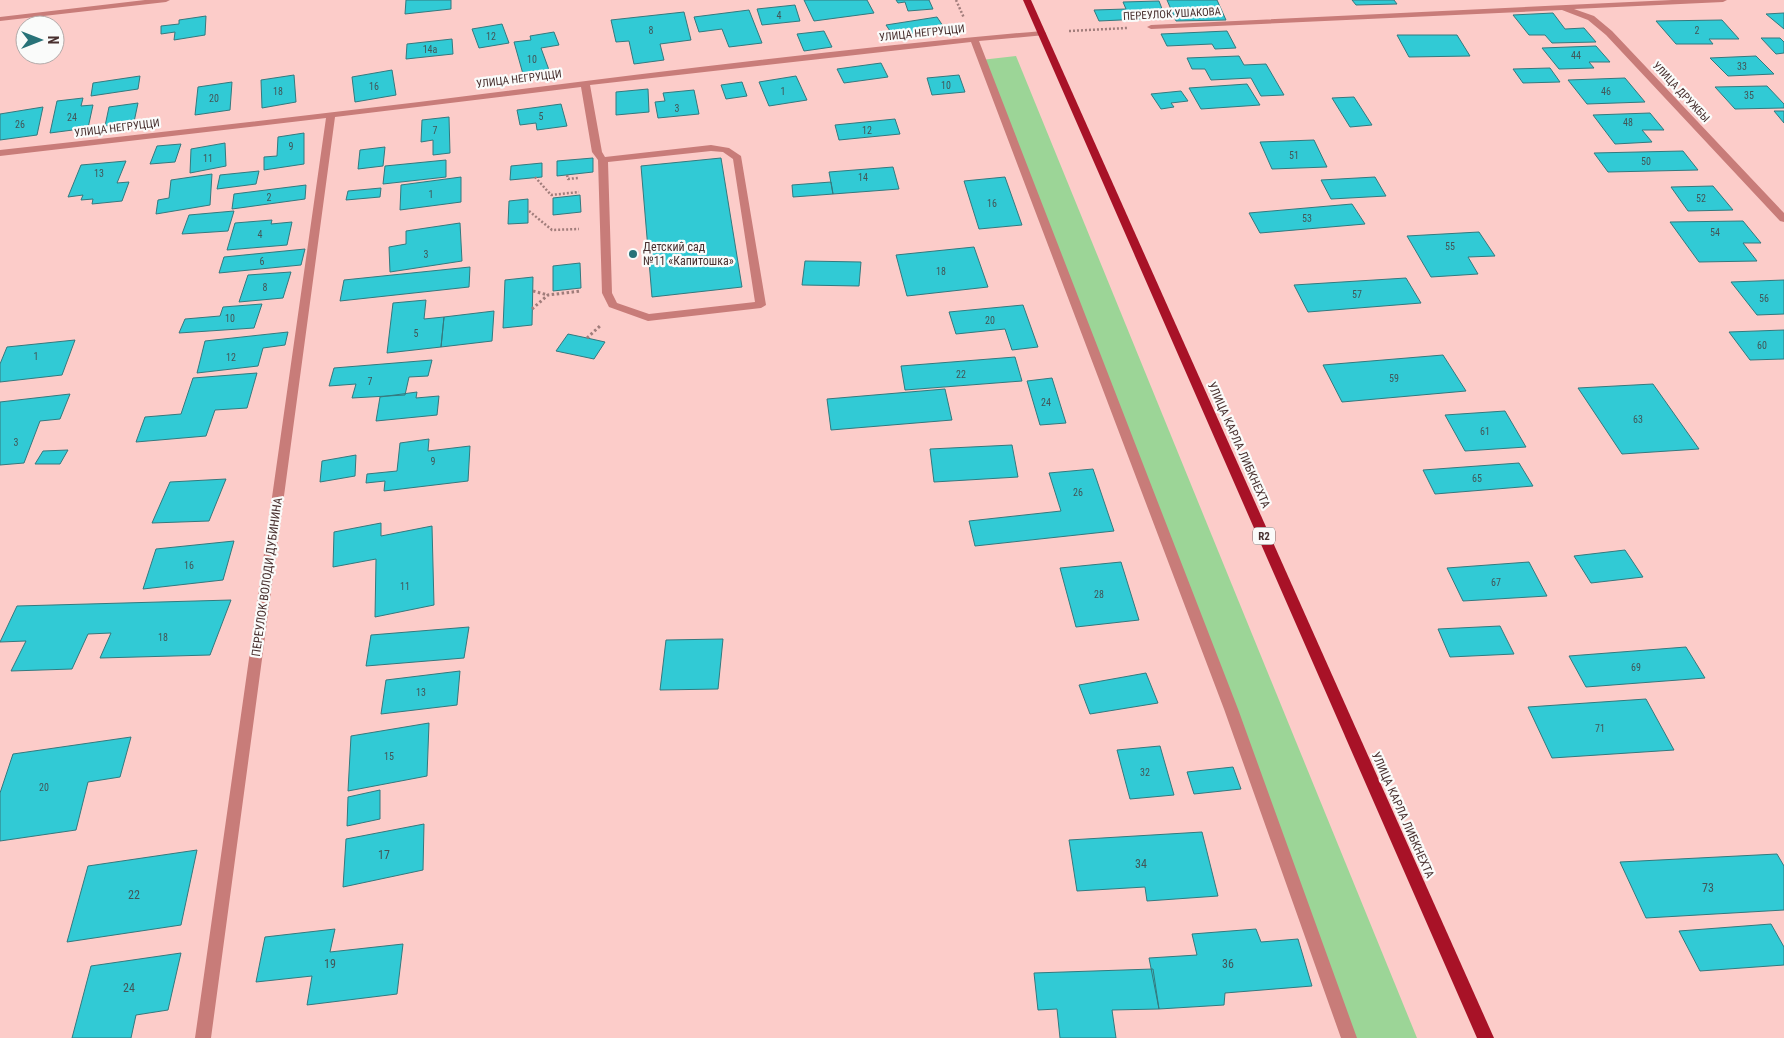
<svg xmlns="http://www.w3.org/2000/svg" width="1784" height="1038" viewBox="0 0 1784 1038" font-family="'Roboto Condensed',sans-serif">
  <style>
    .green { fill: #9cd597 }
    .building { fill: #31cad5; stroke: #34797e }
    .lines { fill: none; stroke-linecap: round; stroke-linejoin: round }
    .path-far1 { stroke: #a17d7b; stroke-width: 2.5; stroke-dasharray: 2 2; stroke-linecap: butt }
    .path { stroke: #a17d7b; stroke-width: 3; stroke-dasharray: 2.5 2.5; stroke-linecap: butt }
    .minor { fill: #c87c79; fill-rule: evenodd }
    .major { fill: #a81227; fill-rule: evenodd }
    .poi-dot { fill: #287278; stroke: #fafbfa; stroke-width: 2 }
    .labels { text-anchor: middle; dominant-baseline: central; stroke-width: 4.5; stroke-linejoin: round; paint-order: stroke }
    .number-label { font-size: 10px; fill: #425658 }
    .far-street-label { font-size: 11px; fill: #48302f; stroke: #fafbfa }
    .shield { fill: #fafbfa; stroke: #7d6d6c; stroke-width: 1 }
    .shield-label { font-size: 11px; font-weight: bold; fill: #48302f }
    .poi-label { font-size: 12px; fill: #48302f; stroke: #fafbfa; text-anchor: start }
    .street-label { font-size: 12px; fill: #48302f; stroke: #fafbfa }
    .near-number-label { font-size: 12px; fill: #425658 }
  </style>
  <rect width="100%" height="100%" fill="#fcccc9"/>
  <path class="green" d="M1016,56L1417,1038H1349L981,60Z"/>
  <path class="building" d="M406,0H451V9L405,14Z
    M804,0H867L874,13L814,21Z
    M896,0H929L933,9L908,11L905,2L898,3Z
    M1167,0H1217L1226,20L1176,21Z
    M1352,0H1394L1397,4L1356,5Z
    M1159,1L1164,14L1141,15L1142,19L1099,21L1094,10L1126,9L1123,2Z
    M795,5L800,21L762,25L757,9Z
    M749,10L762,43L729,47L722,29L699,32L694,17Z
    M684,12L691,40L660,44L664,60L634,64L629,41L616,42L611,20Z
    M1553,13L1565,29L1584,28L1596,42L1552,43L1545,35H1529L1513,15Z
    M1784,13V29L1766,14Z
    M206,16L205,35L174,40L175,32L161,34V26L179,24V20Z
    M937,17L945,29L894,37L886,25Z
    M1722,20L1739,39H1709L1713,44H1676L1656,21Z
    M502,24L509,43L479,48L472,29Z
    M824,31L832,47L804,51L797,34Z
    M1227,31L1236,48L1215,49L1212,44L1167,46L1161,34Z
    M554,32L559,45L541,48L549,70L523,74L514,42L531,40L530,36Z
    M1397,35H1457L1470,56L1409,57Z
    M1761,38H1780L1784,42V53L1776,54Z
    M452,39L453,54L406,59L407,44Z
    M1596,46L1610,62H1589L1594,68L1559,69L1542,48Z
    M1239,56L1244,65L1266,64L1284,95L1261,96L1251,78L1211,80L1205,69H1192L1187,58Z
    M1756,56L1774,74L1728,76L1710,58Z
    M881,63L888,77L844,83L837,69Z
    M1550,68L1560,82L1523,83L1513,69Z
    M392,70L396,95L355,102L352,77Z
    M294,75L296,102L262,108L261,80Z
    M959,75L965,92L932,95L927,78Z
    M140,76L138,89L91,96L93,83Z
    M796,76L807,100L769,106L759,82Z
    M1625,78L1645,102L1587,104L1568,80Z
    M232,82L230,110L195,115L198,87Z
    M742,82L747,96L726,99L721,85Z
    M1247,84L1260,105L1201,109L1189,88Z
    M1767,86L1784,104V108L1735,109L1715,87Z
    M648,89L649,112L616,115V92Z
    M694,90L699,114L658,118L655,102L665,101L663,93Z
    M1181,91L1188,101L1171,103L1174,107L1161,109L1151,94Z
    M1354,97L1372,125L1350,127L1332,98Z
    M83,98L81,106L93,105L88,128L50,133L57,101Z
    M138,103L134,122L105,126L109,107Z
    M561,104L567,126L537,130L536,123L520,125L517,110Z
    M43,107L37,135L0,140V114Z
    M1774,111H1784V123Z
    M1650,113L1664,130H1642L1652,142L1615,144L1593,115Z
    M449,117L450,153L433,155V140L421,142L422,120Z
    M895,119L900,134L839,140L835,125Z
    M304,133V164L264,170V157L277,156L278,137Z
    M1314,140L1327,167L1272,169L1260,142Z
    M225,143L226,166L190,173L191,149Z
    M181,144L175,162L150,164L157,146Z
    M385,147L383,166L358,169L360,150Z
    M1683,151L1698,170L1608,172L1594,153Z
    M593,158V172L557,176V161Z
    M721,158L742,287L652,297L641,166Z
    M446,160V177L383,184L385,166Z
    M126,161L117,183L129,182L122,201L92,204L93,199L81,200L83,195L68,197L81,165Z
    M542,163V177L510,180L511,166Z
    M893,167L899,189L833,194L829,172Z
    M259,171L256,184L217,189L220,175Z
    M212,174L210,205L156,214L158,200L169,198L171,180Z
    M461,177V202L400,210L401,185Z
    M1005,177L1022,225L979,229L964,181Z
    M1375,177L1386,196L1331,199L1321,180Z
    M831,182L833,194L793,197L792,185Z
    M306,185L305,199L232,209L234,194Z
    M1713,186L1733,210L1688,211L1671,187Z
    M381,188L380,197L346,200L348,191Z
    M580,195L581,212L553,215V198Z
    M528,199V223L508,224L509,201Z
    M1352,204L1365,224L1260,233L1249,213Z
    M234,211L228,231L182,234L189,215Z
    M272,220L271,224L292,222L287,245L227,250L235,223Z
    M1743,221L1761,243H1743L1757,261L1699,262L1670,222Z
    M460,223L462,261L390,272L389,247L406,244V231Z
    M1479,232L1495,256L1468,257L1478,274L1431,277L1407,236Z
    M974,247L988,287L907,296L896,255Z
    M305,249L301,265L219,273L224,257Z
    M805,261L861,262L859,286L802,285Z
    M580,263L581,288L553,291V266Z
    M470,267L469,287L340,301L344,280Z
    M291,272L283,298L239,302L248,275Z
    M533,277L532,325L503,328L505,280Z
    M1406,278L1421,303L1308,312L1294,285Z
    M1784,280V314L1757,315L1731,282Z
    M426,300L424,319L444,317L441,347L387,353L393,303Z
    M262,304L254,328L179,333L185,319L220,316L223,307Z
    M1023,305L1038,347L1012,350L1005,329L956,334L949,312Z
    M494,311L492,341L441,347L444,317Z
    M1784,330V359L1750,360L1729,332Z
    M288,332L285,345L263,348L258,366L197,373L205,341Z
    M568,334L587,338L605,342L594,359L556,351Z
    M75,340L62,375L0,382V364L7,347Z
    M1443,355L1466,391L1342,402L1323,365Z
    M1015,357L1022,381L905,390L901,366Z
    M432,360L428,376L409,377L405,395L352,398L356,384L329,386L334,368Z
    M257,373L247,408L215,410L206,436L136,442L145,417L181,414L193,378Z
    M1052,378L1066,423L1040,425L1027,381Z
    M1653,384L1699,449L1622,454L1578,388Z
    M945,389L952,420L831,430L827,399Z
    M417,392L416,398L439,396L437,415L376,421L380,397Z
    M70,394L60,419L40,421L24,463L0,465V402Z
    M1505,411L1526,447L1465,451L1445,415Z
    M429,439L428,451L470,446L468,481L384,491L385,481L366,483L367,474L397,471L400,443Z
    M1012,445L1018,477L934,482L930,449Z
    M68,450L60,464H35L43,451Z
    M356,455L355,476L320,482L322,461Z
    M1519,463L1533,486L1435,494L1423,470Z
    M1093,469L1114,531L975,546L969,521L1061,511L1049,473Z
    M226,479L209,521L152,523L170,482Z
    M381,523V536L432,526L434,605L375,617L376,559L333,567L334,532Z
    M234,541L223,580L143,589L156,549Z
    M1625,550L1643,577L1591,583L1574,556Z
    M1121,562L1139,620L1076,627L1060,568Z
    M1529,562L1547,596L1463,601L1447,568Z
    M231,600L210,655L100,658L111,633L88,634L72,669L11,671L26,641L0,642L17,606Z
    M1500,626L1514,654L1450,657L1438,629Z
    M469,627L464,658L366,666L371,635Z
    M723,639L718,689L660,690L666,640Z
    M1686,647L1705,678L1586,687L1569,656Z
    M460,671L457,705L381,714L386,680Z
    M1146,673L1158,703L1090,714L1079,685Z
    M1646,699L1674,750L1552,758L1528,707Z
    M429,723L427,776L348,791L351,736Z
    M131,737L120,777L88,782L76,830L0,841V793L13,754Z
    M1160,746L1174,795L1130,799L1117,750Z
    M1233,767L1241,789L1194,794L1187,772Z
    M380,790V819L347,826L348,797Z
    M424,824L423,870L343,887L346,839Z
    M1202,832L1218,896L1147,901L1145,887L1077,891L1069,840Z
    M197,850L181,925L67,942L88,866Z
    M1777,854L1784,866V910L1646,918L1620,862Z
    M1771,924L1784,947V965L1700,971L1679,931Z
    M335,929L330,952L403,944L397,994L307,1005L312,976L256,982L265,937Z
    M1256,929L1261,942L1298,939L1312,986L1225,993L1224,1005L1159,1009L1149,958L1197,955L1192,934Z
    M181,953L168,1010L136,1015L131,1038H72L91,966Z
    M1153,969L1159,1009L1112,1010L1116,1038H1060L1057,1009L1038,1010L1034,973Z"/>
  <g class="lines">
    <path class="path-far1" d="M956,0L964,18
      M1069,31L1127,28
      M567,175L568,179L578,178
      M535,177L551,195L579,192
      M529,211L552,230L579,229"/>
    <path class="path" d="M533,291L548,295
      M532,309L548,295L581,291
      M587,338L601,325"/>
    <path class="minor" d="M145,0H170L166,2L0,21V17Z
      M1672,0H1727L1723,2L1574,9L1594,16L1612,31L1784,213V222L1780,221L1606,35L1588,20L1562,10L1151,29L1147,27L1151,25Z
      M1042,31L1046,33L1045,35L979,41L1238,709L1357,1038H1341L1224,709L971,42L590,85L602,152L605,157L711,145L729,148L741,156L766,305L761,308L648,321L609,307L602,293L598,160L592,152L581,87L335,117L211,1038H195L326,118L0,156V150C140,134 280,119 419,102C626,76 833,49 1042,31ZM711,151L723,152L733,159L755,302L649,314L617,303L612,293L608,162Z"/>
    <path class="major" d="M1023,0H1031L1494,1038H1477Z"/>
  </g>
  <circle class="poi-dot" cx="633" cy="254" r="5"/>
  <g class="labels">
    <g class="number-label">
      <text x="779" y="15">4</text>
      <text x="651" y="30">8</text>
      <text x="1697" y="30">2</text>
      <text x="491" y="36">12</text>
      <text x="430" y="49">14а</text>
      <text x="1576" y="55">44</text>
      <text x="532" y="59">10</text>
      <text x="1742" y="66">33</text>
      <text x="946" y="85">10</text>
      <text x="374" y="86">16</text>
      <text x="278" y="91">18</text>
      <text x="783" y="91">1</text>
      <text x="1606" y="91">46</text>
      <text x="1749" y="95">35</text>
      <text x="214" y="98">20</text>
      <text x="677" y="108">3</text>
      <text x="541" y="116">5</text>
      <text x="72" y="117">24</text>
      <text x="1628" y="122">48</text>
      <text x="20" y="124">26</text>
      <text x="435" y="130">7</text>
      <text x="867" y="130">12</text>
      <text x="291" y="146">9</text>
      <text x="1294" y="155">51</text>
      <text x="208" y="158">11</text>
      <text x="1646" y="161">50</text>
      <text x="99" y="173">13</text>
      <text x="863" y="177">14</text>
      <text x="431" y="194">1</text>
      <text x="269" y="197">2</text>
      <text x="1701" y="198">52</text>
      <text x="992" y="203">16</text>
      <text x="1307" y="218">53</text>
      <text x="1715" y="232">54</text>
      <text x="260" y="234">4</text>
      <text x="1450" y="246">55</text>
      <text x="426" y="254">3</text>
      <text x="262" y="261">6</text>
      <text x="941" y="271">18</text>
      <text x="265" y="287">8</text>
      <text x="1357" y="294">57</text>
      <text x="1764" y="298">56</text>
      <text x="230" y="318">10</text>
      <text x="990" y="320">20</text>
      <text x="416" y="333">5</text>
      <text x="1762" y="345">60</text>
      <text x="36" y="356">1</text>
      <text x="231" y="357">12</text>
      <text x="961" y="374">22</text>
      <text x="1394" y="378">59</text>
      <text x="370" y="381">7</text>
      <text x="1046" y="402">24</text>
      <text x="1638" y="419">63</text>
      <text x="1485" y="431">61</text>
      <text x="16" y="442">3</text>
      <text x="433" y="461">9</text>
      <text x="1477" y="478">65</text>
      <text x="1078" y="492">26</text>
      <text x="189" y="565">16</text>
      <text x="1496" y="582">67</text>
      <text x="405" y="586">11</text>
      <text x="1099" y="594">28</text>
      <text x="163" y="637">18</text>
      <text x="1636" y="667">69</text>
      <text x="421" y="692">13</text>
      <text x="1600" y="728">71</text>
      <text x="389" y="756">15</text>
      <text x="1145" y="772">32</text>
      <text x="44" y="787">20</text>
    </g>
    <g class="far-street-label">
      <text transform="translate(1172 14) rotate(-3)">ПЕРЕУЛОК УШАКОВА</text>
      <text transform="translate(922 33) rotate(-6)">УЛИЦА НЕГРУЦЦИ</text>
      <text transform="translate(519 79) rotate(-7)">УЛИЦА НЕГРУЦЦИ</text>
      <text transform="translate(1681 92) rotate(47)">УЛИЦА ДРУЖБЫ</text>
      <text transform="translate(117 128) rotate(-7)">УЛИЦА НЕГРУЦЦИ</text>
    </g>
    <rect class="shield" x="1253" y="527.5" width="22" height="17" rx="4"/>
    <g class="shield-label">
      <text x="1264" y="536">R2</text>
    </g>
    <g class="poi-label">
      <text x="643" y="247">Детский сад<tspan x="643" dy="14">№11 «Капитошка»</tspan></text>
    </g>
    <g class="street-label">
      <text transform="translate(1239 445) rotate(66)">УЛИЦА КАРЛА ЛИБКНЕХТА</text>
      <text transform="translate(267 577) rotate(-82)">ПЕРЕУЛОК ВОЛОДИ ДУБИНИНА</text>
      <text transform="translate(1403 815) rotate(66)">УЛИЦА КАРЛА ЛИБКНЕХТА</text>
    </g>
    <g class="near-number-label">
      <text x="384" y="855">17</text>
      <text x="1141" y="864">34</text>
      <text x="1708" y="888">73</text>
      <text x="134" y="895">22</text>
      <text x="330" y="964">19</text>
      <text x="1228" y="964">36</text>
      <text x="129" y="988">24</text>
    </g>
  </g>
  <g transform="translate(40 40) rotate(90)"><circle r="24" fill="#fafbfa" stroke="#b3aaa9"/>
  <path d="M0-4L9 19L0 12L-9 19Z" fill="#287278"/>
  <text y="-8" font-size="14" font-weight="bold" text-anchor="middle" fill="#48302f">N</text>
  </g>
</svg>
